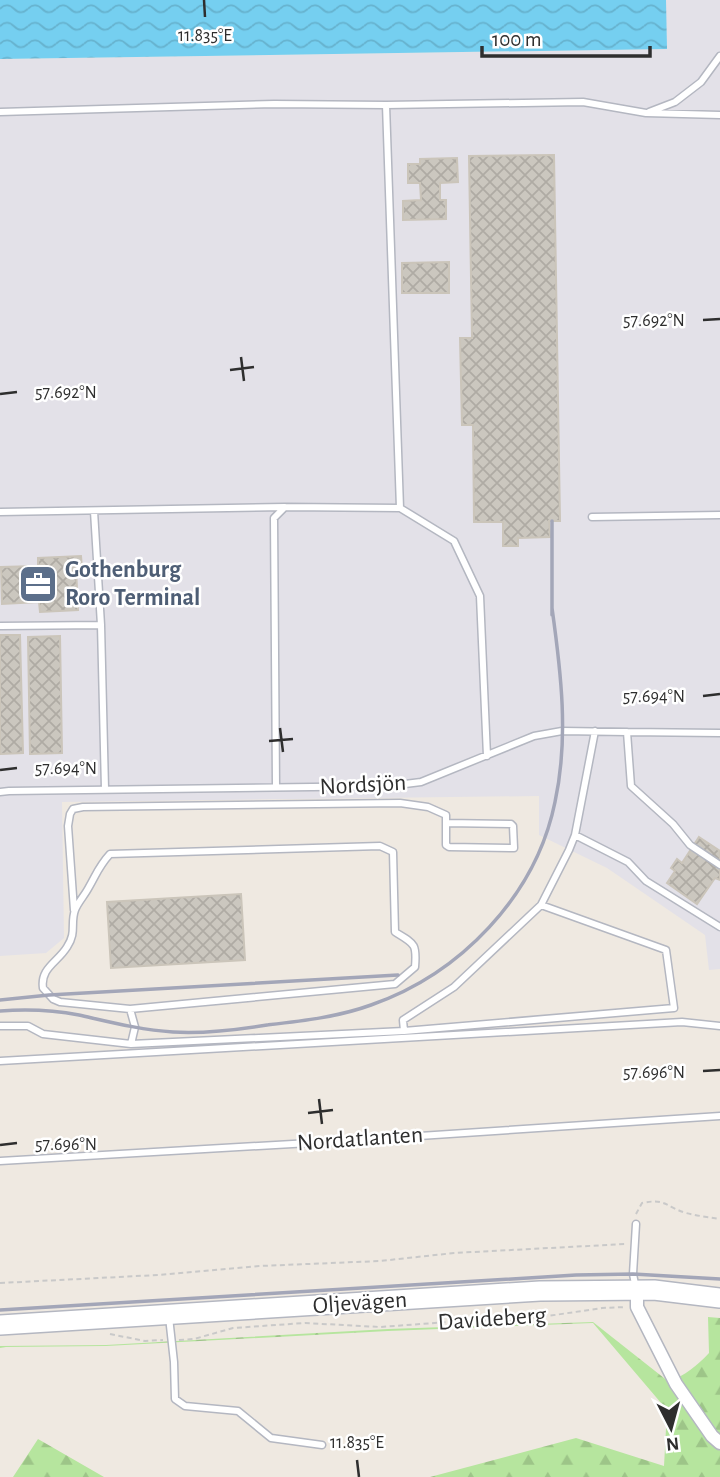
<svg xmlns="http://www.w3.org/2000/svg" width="720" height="1477" viewBox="0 0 720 1477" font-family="'Alegreya Sans',sans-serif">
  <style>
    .industrial { fill: #e3e1e8 }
    .forest { fill: url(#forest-firs) }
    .water { fill: url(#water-waves) }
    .building { fill: url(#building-cross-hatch); stroke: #cbc5ba; stroke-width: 2 }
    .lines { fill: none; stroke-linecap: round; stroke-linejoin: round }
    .lane-casing { stroke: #b4b7c1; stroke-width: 9 }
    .street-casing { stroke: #b4b7c1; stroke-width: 15 }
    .secondary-casing { stroke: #b4b7c1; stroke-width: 22 }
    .path { stroke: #c9c9c9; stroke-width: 2; stroke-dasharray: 5 3.5; stroke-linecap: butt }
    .lane { stroke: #fff; stroke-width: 6 }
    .street { stroke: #fff; stroke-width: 12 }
    .secondary { stroke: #fff; stroke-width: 19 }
    .rail { stroke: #a3a6b8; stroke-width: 3.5 }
    .ticks { fill: none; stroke: #2e2e2e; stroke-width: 2.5 }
    .labels { text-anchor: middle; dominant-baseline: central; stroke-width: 5; stroke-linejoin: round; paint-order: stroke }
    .service-label { font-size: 24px; font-weight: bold; fill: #4e5e75; stroke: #fff; text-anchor: start }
    .street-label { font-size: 24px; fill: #2e2e2e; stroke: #fff }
    .ticks-label { font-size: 18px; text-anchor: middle; fill: #2e2e2e; stroke: #fff; stroke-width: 5; stroke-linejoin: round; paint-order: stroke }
  </style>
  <defs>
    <pattern id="forest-firs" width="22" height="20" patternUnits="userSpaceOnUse" patternTransform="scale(1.75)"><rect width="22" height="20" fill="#b6e59e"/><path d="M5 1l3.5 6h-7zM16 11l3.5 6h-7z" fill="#9dc588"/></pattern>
    <pattern id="water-waves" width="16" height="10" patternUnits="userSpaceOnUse" patternTransform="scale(1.75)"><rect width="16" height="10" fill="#75cff0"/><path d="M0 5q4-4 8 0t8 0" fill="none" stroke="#66b2ce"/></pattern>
    <pattern id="building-cross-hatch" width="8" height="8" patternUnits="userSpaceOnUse" patternTransform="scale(1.75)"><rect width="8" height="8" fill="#cbc7bf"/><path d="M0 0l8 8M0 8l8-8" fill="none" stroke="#afaba4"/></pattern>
  </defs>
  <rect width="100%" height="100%" fill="#efe9e1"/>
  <path class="industrial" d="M666,0H720V969L709,970L705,935L607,868L539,835V796L62,802L64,938L46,953L0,956V59L666,49Z"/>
  <path class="forest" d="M708,1317L720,1318V1477H430L576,1438L664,1466L667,1410L593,1323L388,1331L106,1346L6,1347L0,1348V1346L106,1345L388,1329L593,1322L669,1382C685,1375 697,1366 709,1353Z
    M38,1439L104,1477H13Z"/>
  <path class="water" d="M0,0H666L667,49L0,59Z"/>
  <path class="building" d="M554,155L560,521H549L550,537L518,538V546H503V522H474L473,425H462L460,338H472L469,156Z
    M457,158L458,182L440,183V200H446V219L403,220V201L421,200L420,183H408V164H420V159Z
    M449,262V293H402V263Z
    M81,556L82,568H76L78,610L40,612L39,602L2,604L1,567L38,566V558Z
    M0,635H20L23,753L0,754Z
    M60,636L62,753L30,754L28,637Z
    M699,837L720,851V880L715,878L697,904L667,883L675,871L671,868L677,859L682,863Z
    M241,894L245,960L111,968L107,902Z"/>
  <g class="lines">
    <defs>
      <path id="lane" d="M386,105L583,102L646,113L720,115
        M0,112L274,104L386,105L400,508L285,507L274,518L276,787
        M649,112L675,102L701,82L720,56
        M400,508L454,541L480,596L487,756
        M0,512L285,507
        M592,517L720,515
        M101,625L105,789
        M0,626L101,625L94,511
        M627,732L720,733
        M0,792L9,791L389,786L421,782L534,736L562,731L627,732L631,786L673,824L690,845L720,865
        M575,835L595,731
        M380,846L393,852L395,932C415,944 417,944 415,967L395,984L130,1009L60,1002L53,999L43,988C40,968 58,962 67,947C77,932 70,924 75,910C78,902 85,895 89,887C97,873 99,866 110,854Z
        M74,910L68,826L70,814L73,809L83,807L400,803L428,807L446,815V845L449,847L514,848L513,826L511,824L446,823
        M0,1026H28L43,1034L131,1044L135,1027L130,1009
        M404,1031L403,1020L454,987L541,905
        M131,1044L404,1031L674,1008L666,950L541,905L569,850L575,835L628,862L646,881L720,927
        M0,1061L682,1022L720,1026
        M0,1161L344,1141L720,1116
        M636,1224L633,1274L636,1289
        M169,1317L174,1362L175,1399L185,1406L238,1411L271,1438L322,1445"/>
      <path id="street" d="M637,1291V1307L676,1384L712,1436L720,1443"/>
      <path id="secondary" d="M0,1325L540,1291L654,1290L720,1298"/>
    </defs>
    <use href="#lane" class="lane-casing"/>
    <use href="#street" class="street-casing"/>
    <use href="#secondary" class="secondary-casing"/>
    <path class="path" d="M636,1214L642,1203C666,1198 666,1207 686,1213C697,1216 709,1217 720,1219
      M0,1283L158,1275L259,1266L380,1261L454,1253L626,1244
      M110,1334L145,1341L163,1340
      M179,1340L194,1339L233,1328L305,1323L380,1327L476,1320L514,1321L602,1308L626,1307"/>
    <use href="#lane" class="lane"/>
    <use href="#street" class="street"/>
    <use href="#secondary" class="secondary"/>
    <path class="rail" d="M552,521V615
      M0,1000L49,995L398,975
      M0,1011C26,1009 53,1010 79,1015C110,1022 141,1030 173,1032C204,1034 236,1030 267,1025C302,1021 338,1017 371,1005C460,974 536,896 555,802C569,738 561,672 552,608
      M0,1310L576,1275L633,1274L720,1279"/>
  </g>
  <path class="ticks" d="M204,0L205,17M703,320L720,319M241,357L244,381M230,370L254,367M0,394L17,392M703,696L720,694M280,728L283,752M269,741L293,739M0,770L17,768M703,1071L720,1070M319,1099L322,1124M308,1113L333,1110M0,1145L17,1143M357,1460L359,1477"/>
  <defs>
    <symbol id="office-square" viewBox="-11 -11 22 22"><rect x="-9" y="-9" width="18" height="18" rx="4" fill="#5c6f8a" stroke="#fff"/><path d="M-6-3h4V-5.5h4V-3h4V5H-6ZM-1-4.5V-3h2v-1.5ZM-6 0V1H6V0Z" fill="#fff"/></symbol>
  </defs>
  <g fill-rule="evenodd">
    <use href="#office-square" x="16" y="562" width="44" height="44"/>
  </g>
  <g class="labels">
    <g class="service-label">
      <text x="65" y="570">Gothenburg<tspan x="65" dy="28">Roro Terminal</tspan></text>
    </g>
    <g class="street-label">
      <text transform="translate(363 785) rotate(-3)">Nordsjön</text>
      <text transform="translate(360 1139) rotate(-4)">Nordatlanten</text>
      <text transform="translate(360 1303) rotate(-4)">Oljevägen</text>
      <text transform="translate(492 1319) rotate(-4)">Davideberg</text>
    </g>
  </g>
  <g class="ticks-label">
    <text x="205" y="41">11.835°E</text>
    <text x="654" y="326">57.692°N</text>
    <text x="66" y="398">57.692°N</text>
    <text x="654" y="702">57.694°N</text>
    <text x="66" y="774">57.694°N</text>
    <text x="654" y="1078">57.696°N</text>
    <text x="66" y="1150">57.696°N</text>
    <text x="357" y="1448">11.835°E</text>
  </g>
  <g transform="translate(671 1428) rotate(174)" stroke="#ffffff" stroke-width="5" paint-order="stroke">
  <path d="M0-5L12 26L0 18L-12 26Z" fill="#2e2e2e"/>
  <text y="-10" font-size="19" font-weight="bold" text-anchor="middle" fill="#2e2e2e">N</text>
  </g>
  <path d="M482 46v10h168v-10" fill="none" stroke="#2e2e2e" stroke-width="3.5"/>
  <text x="492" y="46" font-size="21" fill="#2e2e2e" stroke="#ffffff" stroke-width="5" paint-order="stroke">100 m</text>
</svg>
